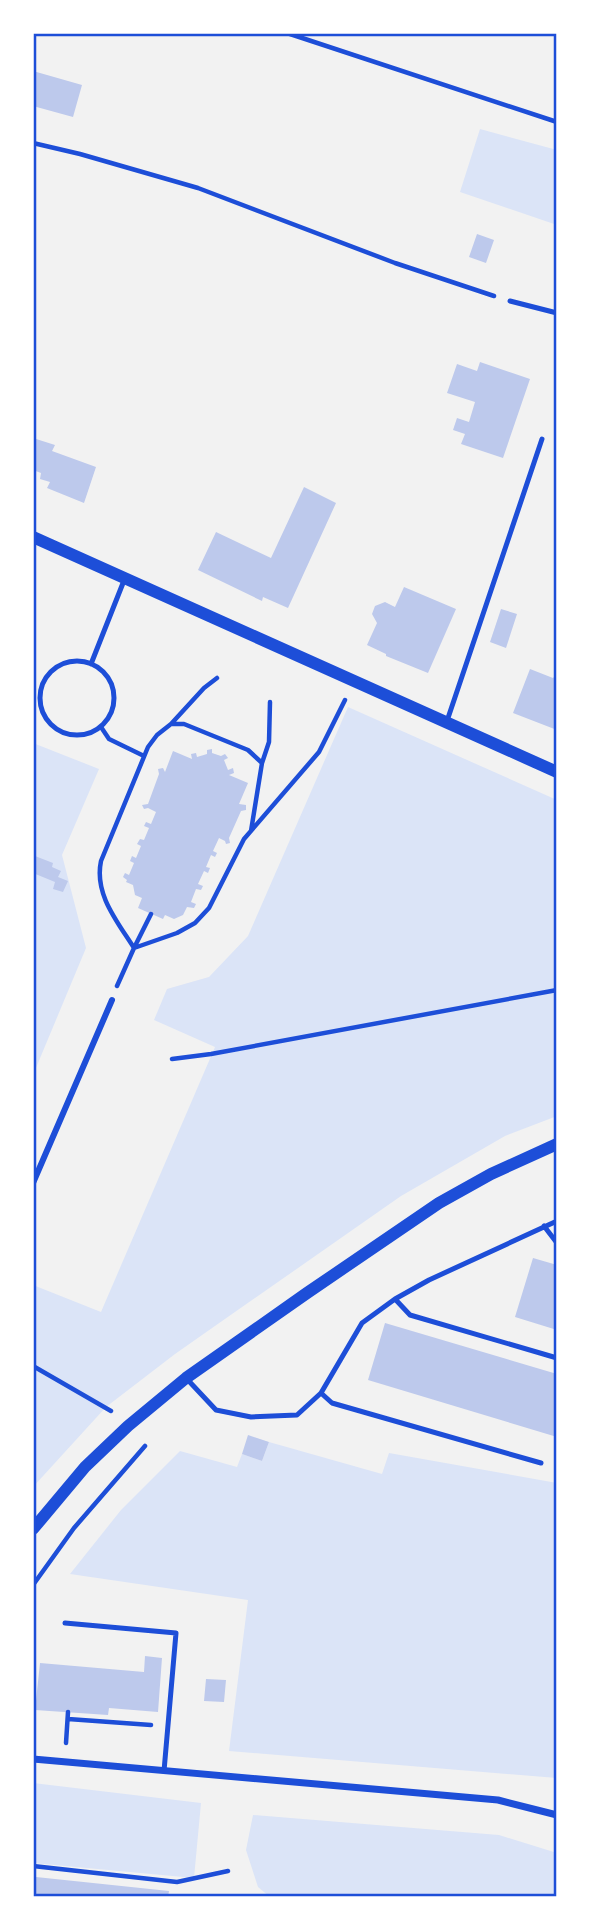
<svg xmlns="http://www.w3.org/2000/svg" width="590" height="1930" viewBox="0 0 590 1930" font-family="'Noto Sans',sans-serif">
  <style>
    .green { fill: #dbe4f7 }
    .building { fill: #bdc9ec }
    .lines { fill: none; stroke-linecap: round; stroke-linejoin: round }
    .path { stroke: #1d4ed8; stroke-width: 4.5 }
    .service { stroke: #1d4ed8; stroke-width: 5 }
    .pedestrian { stroke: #1d4ed8; stroke-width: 6 }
    .minor { stroke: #1d4ed8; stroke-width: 7 }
    .tertiary { stroke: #1d4ed8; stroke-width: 12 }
    .neatline { fill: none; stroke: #1d4ed8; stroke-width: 2.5 }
  </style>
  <rect width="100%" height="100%" fill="#f2f2f2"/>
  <path class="green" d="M480,129L557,150V225L460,192Z
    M348,707L557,800V1116L505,1136L401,1196L175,1354L106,1407L33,1487V1285L101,1312L215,1047L154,1020L167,989L209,977L248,936Z
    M33,743L99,769L62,855L86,948L33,1075Z
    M269,1442L382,1474L389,1453L557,1483V1778L229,1751L248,1600L70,1574L121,1510L180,1451L237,1467L242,1454L262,1461Z
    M33,1783L201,1803L194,1878L33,1863Z
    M253,1815L499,1835L557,1853V1897H362L344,1894L334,1897H270L258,1887L246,1850Z"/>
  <path class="building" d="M33,71L82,85L73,117L33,106Z
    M477,234L494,240L486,263L469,257Z
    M480,362L530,379L503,458L461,444L465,434L453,430L457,418L469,422L475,402L447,393L457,364L477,371Z
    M33,438L55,445L52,451L96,467L84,503L47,488L50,482L40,479L41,473L33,470Z
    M304,487L336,503L288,608L263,597L262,601L198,570L216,532L271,558Z
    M404,587L456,609L428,673L386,656V654L367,645L377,623L372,614L375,606L385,602L395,607Z
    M501,609L517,614L506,648L490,642Z
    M530,669L553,678L555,676H557V730L513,713Z
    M212,749V753L221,756L225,754L228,758L224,760L228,770L233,768L234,773L229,775L248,783L239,804L246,805V810L241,811L229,838L230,843L226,844L225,841L219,838L213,851L217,853L215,857L211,855L206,867L210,868L208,873L204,871L198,884L203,886L201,890L196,889L191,902L196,904L194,908L187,907L183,915L174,919L165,915L163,919L138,908L142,898L135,895L133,885L126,882L127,880L123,877L125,873L129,875L134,863L130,861L132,856L136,858L141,846L137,844L140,839L144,840L149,828L144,826L146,822L151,824L156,812L148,808L144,809L142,805L148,804L159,774L158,769L163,768L165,772L173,751L192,759L191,754L196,753L197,757L207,754V750Z
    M35,856L53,863L52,867L61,871L58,877L68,881L63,892L53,889L55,882L33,873Z
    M533,1258L557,1265V1330L515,1317Z
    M385,1323L557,1374V1437L368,1380Z
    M248,1435L269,1442L262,1461L242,1454Z
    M145,1656L162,1658L158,1712L109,1708L108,1715L35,1710L40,1663L144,1672Z
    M206,1679L226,1680L224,1702L204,1701Z
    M36,1877L169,1891L168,1897H34Z"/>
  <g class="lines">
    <path class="path" d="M287,33L557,122
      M33,143L80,154L198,188L395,263L494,296
      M171,724L204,688L217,678
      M101,727L109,739L144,756
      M262,763L269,742L270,702
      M151,914L134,948C117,921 94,894 101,861L148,747L157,735L171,724H184L248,750L262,763L251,831
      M117,986L134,948L177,933L195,923L209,908L244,839L319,752L345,700
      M172,1059L211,1054L557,990
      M33,1366L111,1411
      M33,1585L74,1528L145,1446
      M68,1719L151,1725
      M66,1743L68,1712
      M33,1866L177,1882L228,1871"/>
    <path class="service" d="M510,301L557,313
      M40 698a37 37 0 1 1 74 0a37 37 0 1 1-74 0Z
      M91,664L125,578
      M447,721L542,439
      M544,1226L557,1243
      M395,1299L410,1315L557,1358
      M186,1378L216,1410L251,1417L297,1415L321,1393L362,1323L395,1299L429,1280L557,1221
      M321,1393L332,1403L541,1463
      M65,1623L176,1633L164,1771"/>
    <path class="pedestrian" d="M33,1183L112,1000"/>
    <path class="minor" d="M33,1759L498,1800L557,1815"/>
    <path class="tertiary" d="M33,537L557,772
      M33,1529L85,1467L128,1426L186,1378L307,1293L439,1203L491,1174L557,1144"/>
  </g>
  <rect width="590" height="1930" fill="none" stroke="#ffffff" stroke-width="70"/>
  <rect x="35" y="35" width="520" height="1860" class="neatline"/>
</svg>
